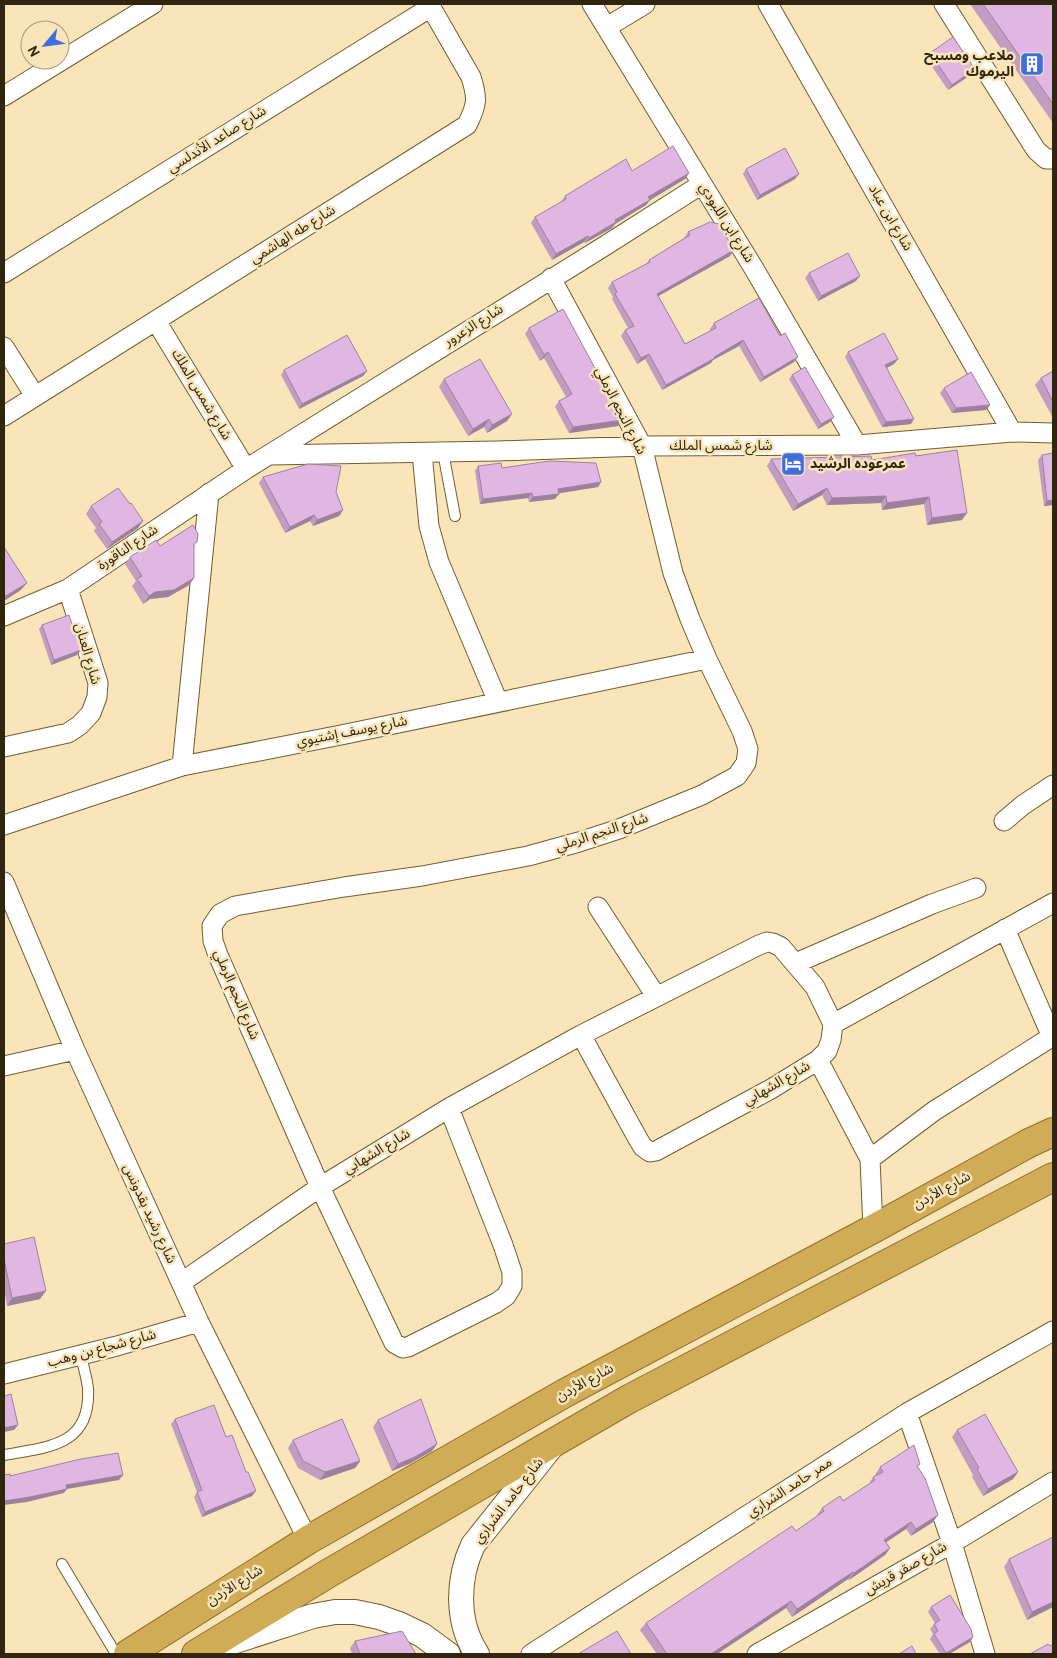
<svg xmlns="http://www.w3.org/2000/svg" width="1057" height="1658" viewBox="0 0 1057 1658" font-family="Overpass,'Noto Sans Arabic',sans-serif">
  <style>
    .lines { fill: none; stroke-linecap: round; stroke-linejoin: round }
    .service-casing { stroke: #745c29; stroke-width: 12 }
    .minor-casing { stroke: #745c29; stroke-width: 21 }
    .tertiary-casing { stroke: #745c29; stroke-width: 26 }
    .trunk-casing { stroke: #906f23; stroke-width: 30 }
    .service { stroke: #fff; stroke-width: 10 }
    .minor { stroke: #fff; stroke-width: 19 }
    .tertiary { stroke: #fff; stroke-width: 24 }
    .trunk { stroke: #d0ac57; stroke-width: 28 }
    .wall { fill: #c19dc2 }
    .shaded-wall { fill: #9d809e }
    .building { fill: #e0b7e2; stroke: #9d809e }
    .labels { text-anchor: middle; dominant-baseline: central; stroke-width: 5; stroke-linejoin: round; paint-order: stroke }
    .poi-label { font-size: 14px; font-weight: bold; fill: #302610; stroke: #fae5ba; text-anchor: end }
    .street-label { font-size: 14px; fill: #302610; stroke: #fae5ba }
  </style>
  <rect width="100%" height="100%" fill="#fae5ba"/>
  <g class="lines">
    <defs>
      <path id="service" d="M443,452L455,516
        M4,1455C48,1447 91,1446 88,1389C87,1378 83,1366 81,1355
        M62,1564L116,1654"/>
      <path id="minor" d="M592,4L753,267L857,445
        M768,4L1012,432
        M944,4L1036,150L1046,159H1053
        M607,27L645,4
        M4,96L153,4
        M4,273L431,7
        M156,321L246,469
        M4,347L35,396
        M4,416L467,125C477,105 478,99 471,77L429,4
        M422,453L429,526L439,562L498,702
        M269,455L498,451L642,446L857,445L1012,432L1053,433
        M4,616L68,589L246,469L603,247L702,184
        M4,747L68,733L80,725L91,713L97,697L98,683L68,589
        M182,766L209,493
        M1004,821L1023,805L1053,785
        M4,825L182,766L341,735L707,659
        M4,882L75,1050L199,1322L308,1540
        M598,907L656,996
        M1005,929L1052,1037
        M796,963L932,904L976,888
        M833,1024L1053,903
        M818,1060L870,1159
        M4,1066L75,1050
        M449,1108L503,1245L512,1272V1286L506,1296L496,1303L408,1347L403,1348L394,1343L320,1187L218,955L213,941L212,926L220,914L235,906L344,887L422,876L528,856L579,842L619,829L702,795L737,776L746,763L748,749L742,731L707,659L690,619L673,573L642,446L551,278
        M873,1229L870,1159L934,1111L1053,1036
        M182,1282L320,1187L449,1108L581,1035L759,945L767,942L773,943L781,947L815,987L833,1024L831,1040L827,1051L818,1060L771,1089L656,1151L650,1152L643,1147L638,1139L581,1035
        M4,1374L117,1346L199,1322
        M907,1413L952,1543L985,1654
        M531,1654L907,1413L1053,1331
        M757,1654L952,1543L1053,1482"/>
      <path id="tertiary" d="M223,1645L313,1616L335,1612H355L379,1617L399,1624L422,1635L448,1654
        M477,1654C456,1622 457,1579 473,1545L552,1446"/>
      <path id="trunk" d="M128,1654L308,1540L565,1393L873,1229L1029,1143L1053,1132
        M196,1654L329,1573L629,1399L1053,1177"/>
    </defs>
    <use href="#service" class="service-casing"/>
    <use href="#minor" class="minor-casing"/>
    <use href="#tertiary" class="tertiary-casing"/>
    <use href="#trunk" class="trunk-casing"/>
    <use href="#service" class="service"/>
    <use href="#minor" class="minor"/>
    <use href="#tertiary" class="tertiary"/>
    <use href="#trunk" class="trunk"/>
  </g>
  <path class="wall" d="M970,4H1053V123Z
    M930,53L975,69L972,74L948,90L926,58Z
    M746,169L795,179L757,200L743,174Z
    M632,171L689,173L685,179L650,200L646,205L615,224L612,228L585,243L584,242L552,260L531,223L535,217L561,202L565,196Z
    M688,232L730,256L658,296L685,344L711,331L710,329L714,323L794,362L760,382L739,346L713,360L711,363L662,390L645,359L637,364L621,336L625,330L628,328L612,299L613,297L608,288L612,282L646,264L649,260L685,238H684Z
    M809,273L856,281L818,301L805,278Z
    M529,328L623,420L618,426L569,433L555,407L559,401L566,397L544,358L540,361L525,334Z
    M848,352L898,359L894,364L887,368L911,424L882,427L845,357Z
    M284,370L367,371L363,376L299,409L281,375Z
    M1053,371V418L1035,385L1041,378Z
    M792,375L830,422L818,429L789,379Z
    M444,379L512,414L507,421L487,433L484,427L468,436L439,387Z
    M944,388L990,405L986,410L952,413L940,393Z
    M1053,453V505L1044,506L1038,460L1042,455Z
    M916,456L962,520L927,525L924,504L882,510L881,503L827,505L822,495L793,511L767,466L771,459L872,460Z
    M478,466L502,468L601,482L598,487L559,493L555,499L529,502L528,498L480,504L475,471Z
    M263,477L336,492L343,510L339,516L313,526L310,521L285,533L259,483Z
    M130,504L143,521L138,528L107,549L94,531L96,528L86,514L91,506Z
    M160,546L194,547V578L189,585L168,597L150,599L143,604L132,586L136,581L125,564L130,557Z
    M42,625L81,650L77,655L51,665L39,629Z
    M4,1244L40,1299L7,1306L4,1289Z
    M175,1419L226,1437L252,1496L202,1517L194,1497L197,1492L171,1424Z
    M378,1420L437,1444L432,1451L409,1464L392,1471L373,1427Z
    M957,1430L1018,1472L1013,1479L983,1496L972,1477L973,1475L952,1437Z
    M293,1440L360,1461L355,1468L320,1480L298,1468L288,1448Z
    M880,1467H918L933,1522L911,1536L906,1529L886,1542L890,1548L885,1555L849,1580L848,1579L792,1617L786,1608L717,1654H657L640,1630L646,1623L796,1531L817,1516V1515L822,1508L843,1501L869,1484L873,1477L876,1476L875,1475Z
    M1009,1559L1053,1607L1027,1620L1004,1567Z
    M931,1607L973,1637L970,1642L949,1654H940L930,1639L933,1634L930,1629L935,1623L928,1612Z
    M355,1641L416,1654H352L350,1648Z"/>
  <path class="shaded-wall" d="M975,69L972,74L948,90L952,85Z
    M689,173L685,179L650,200L646,205L615,224L612,228L585,243L589,238L648,197Z
    M799,174L795,179L757,200L760,195Z
    M588,236L584,242L552,260L556,254Z
    M734,250L730,256L653,299L657,294Z
    M860,276L856,281L818,301L821,296Z
    M743,340L739,346L713,360L711,363L662,390L666,385Z
    M548,352L544,358L540,361L544,355Z
    M649,354L645,359L637,364L641,358Z
    M798,357L794,362L760,382L764,377Z
    M898,359L894,364L882,370L885,365Z
    M367,371L363,376L299,409L302,404Z
    M990,405L986,410L952,413L956,408Z
    M512,414L507,421L487,433L492,425Z
    M834,417L830,422L818,429L821,424Z
    M489,419L484,427L468,436L473,429Z
    M914,419L911,424L882,427L886,422Z
    M623,420L618,426L569,433L573,427Z
    M601,482L598,487L555,494L558,489Z
    M827,488L822,495L793,511L798,504Z
    M532,493L528,498L480,504L483,499Z
    M559,494L555,499L529,502L533,497Z
    M886,496L881,503L827,505L832,498Z
    M929,497L924,504L882,510L887,503Z
    M1053,500V505L1044,506L1047,501Z
    M343,510L339,516L313,526L317,520Z
    M967,513L962,520L927,525L932,518Z
    M314,515L310,521L285,533L290,527Z
    M143,521L138,528L107,549L112,542Z
    M194,578L189,585L168,597L150,599L143,604L149,596L155,592Z
    M27,583L21,590L4,601V597Z
    M81,650L77,655L51,665L54,660Z
    M46,1291L40,1299L7,1306L12,1298Z
    M18,1425L14,1430L4,1432V1428Z
    M437,1444L432,1451L409,1464L392,1471L398,1464Z
    M360,1461L355,1468L320,1480L325,1472Z
    M1018,1472L1013,1479L983,1496L988,1489Z
    M123,1475L119,1480L67,1489L64,1493L27,1502L4,1505V1501L66,1485Z
    M256,1491L252,1496L202,1517L205,1512Z
    M938,1515L933,1522L911,1536L916,1529Z
    M911,1522L906,1529L879,1547L884,1540Z
    M890,1548L885,1555L849,1580L854,1573Z
    M853,1572L848,1579L792,1617L797,1609Z
    M791,1601L786,1608L717,1654H711Z
    M1053,1602V1607L1027,1620L1032,1612Z
    M973,1637L970,1642L949,1654H946Z"/>
  <path class="building" d="M983,4H1053V104Z
    M953,37L975,69L952,85L930,53Z
    M673,146L689,173L648,197L650,200L615,220L616,222L589,238L588,236L556,254L535,217L566,199L565,196L626,159L632,171Z
    M785,148L799,174L760,195L746,169Z
    M710,222L719,224L734,250L657,294L685,344L716,328L714,323L759,298L780,336L785,333L798,357L764,377L743,340L714,357L715,358L666,385L649,354L641,358L625,330L634,326L615,294L617,292L612,282L650,262L649,260L690,235L688,232Z
    M848,253L860,276L821,296L809,273Z
    M563,309L623,420L573,427L559,401L572,394L548,352L544,355L529,328Z
    M884,333L898,359L885,365L914,419L886,422L848,352Z
    M347,335L367,371L302,404L284,370Z
    M480,359L512,414L492,425L489,419L473,429L444,379Z
    M805,367L834,417L821,424L792,375Z
    M1053,371V402L1041,378Z
    M971,372L990,405L956,408L944,388Z
    M957,450L967,513L932,518L929,497L887,503L886,496L832,498L827,488L798,504L771,459L871,456L872,460L915,453L916,456Z
    M1053,453V500L1047,501L1042,455Z
    M549,461L596,463L601,482L558,489L559,494L533,497L532,493L483,499L478,466L501,463L502,468Z
    M308,464L341,466L336,492L343,510L317,520L314,515L290,527L263,477Z
    M118,488L130,504L131,503L143,521L112,542L99,524L102,522L91,506Z
    M193,525L198,534L197,542L194,544V578L174,590L155,592L149,596L137,579L142,576L130,557L156,540L160,546Z
    M4,547L27,583L4,597Z
    M69,615L81,650L54,660L42,625Z
    M34,1237L46,1291L12,1298L4,1259V1244Z
    M11,1394L18,1425L4,1428V1396Z
    M421,1399L437,1444L415,1457L398,1464L378,1420Z
    M214,1405L226,1437L232,1435L246,1472H248L256,1491L205,1512L197,1492L202,1490L175,1419Z
    M985,1414L1018,1472L988,1489L977,1469L979,1468L957,1430Z
    M342,1419L360,1461L325,1472L303,1461L293,1440Z
    M914,1445L920,1464L917,1466L925,1478L938,1515L916,1529L911,1522L884,1540L890,1548L854,1573L853,1572L797,1609L791,1601L711,1654H667L646,1623L792,1526L796,1531L824,1511L822,1508L840,1496L843,1501L875,1480L873,1477L883,1472L880,1467Z
    M118,1453L123,1475L66,1485L67,1489L30,1497L4,1501V1475L10,1474V1476L81,1459Z
    M1053,1537V1602L1032,1612L1009,1559Z
    M950,1595L971,1629L973,1637L946,1653L934,1634L938,1631L934,1624L940,1620L931,1607Z
    M402,1631L416,1654H360L355,1641Z
    M617,1631L631,1654H578Z
    M1048,1644L1050,1646L1053,1644V1654H1030Z
    M912,1646L916,1654H899Z"/>
  <defs>
    <symbol id="building-square" viewBox="-11 -11 22 22"><rect x="-9" y="-9" width="18" height="18" rx="4" fill="#406edf" stroke="#fae5ba"/><path d="M-4-6H4V6H1V3H-1V6H-4ZM-2.5-4.3h1.7v1.8h-1.7ZM.8-4.3h1.7v1.8H.8ZM-2.5-1h1.7V.8h-1.7ZM.8-1h1.7V.8H.8Z" fill="#fff"/></symbol>
    <symbol id="hotel-square" viewBox="-11 -11 22 22"><rect x="-9" y="-9" width="18" height="18" rx="4" fill="#406edf" stroke="#fae5ba"/><path d="M-6-4.5h1.5V1H6V5H4.5V3h-9V5H-6ZM-4 0a1.8 1.8 0 1 1 3.6 0ZM.5 0V-2.5h3Q6-2.5 6 0Z" fill="#fff"/></symbol>
  </defs>
  <g fill-rule="evenodd">
    <use href="#building-square" x="1018" y="50" width="28" height="28"/>
    <use href="#hotel-square" x="779" y="450" width="28" height="28"/>
  </g>
  <g class="labels">
    <g class="poi-label">
      <text x="1014" y="56">ملاعب ومسبح<tspan x="1014" dy="16">اليرموك</tspan></text>
      <text x="810" y="464" text-anchor="start">عمرعوده الرشيد</text>
    </g>
    <g class="street-label">
      <text transform="translate(217 140) rotate(-32)">شارع صاعد الأندلسي</text>
      <text transform="translate(890 218) rotate(60)">شارع ابن عباد</text>
      <text transform="translate(726 223) rotate(58)">شارع ابن اللبودي</text>
      <text transform="translate(293 235) rotate(-32)">شارع طه الهاشمي</text>
      <text transform="translate(474 326) rotate(-32)">شارع الزعرور</text>
      <text transform="translate(201 395) rotate(59)">شارع شمس الملك</text>
      <text transform="translate(620 411) rotate(63)">شارع النجم الرملي</text>
      <text x="721" y="446">شارع شمس الملك</text>
      <text transform="translate(128 548) rotate(-34)">شارع الناقورة</text>
      <text transform="translate(87 654) rotate(74)">شارع العنان</text>
      <text transform="translate(352 732) rotate(-11)">شارع يوسف إشتيوي</text>
      <text transform="translate(602 833) rotate(-18)">شارع النجم الرملي</text>
      <text transform="translate(236 995) rotate(67)">شارع النجم الرملي</text>
      <text transform="translate(777 1084) rotate(-30)">شارع الشهابي</text>
      <text transform="translate(377 1152) rotate(-31)">شارع الشهابي</text>
      <text transform="translate(942 1191) rotate(-29)">شارع الأردن</text>
      <text transform="translate(149 1214) rotate(65)">شارع رشيد بقدونس</text>
      <text transform="translate(102 1349) rotate(-15)">شارع شجاع بن وهب</text>
      <text transform="translate(585 1383) rotate(-29)">شارع الأردن</text>
      <text transform="translate(790 1488) rotate(-33)">ممر حامد الشراري</text>
      <text transform="translate(509 1501) rotate(-52)">شارع حامد الشراري</text>
      <text transform="translate(906 1569) rotate(-30)">شارع صقر قريش</text>
      <text transform="translate(235 1586) rotate(-32)">شارع الأردن</text>
    </g>
  </g>
  <rect width="1057" height="1658" fill="none" stroke="#302610" stroke-width="10"/>
  <g transform="translate(45 45) rotate(241)"><circle r="24" fill="#fae5ba" stroke="#a99976"/>
  <path d="M0-4L9 19L0 12L-9 19Z" fill="#406edf"/>
  <text y="-8" font-size="14" font-weight="bold" text-anchor="middle" fill="#302610">N</text>
  </g>
</svg>
